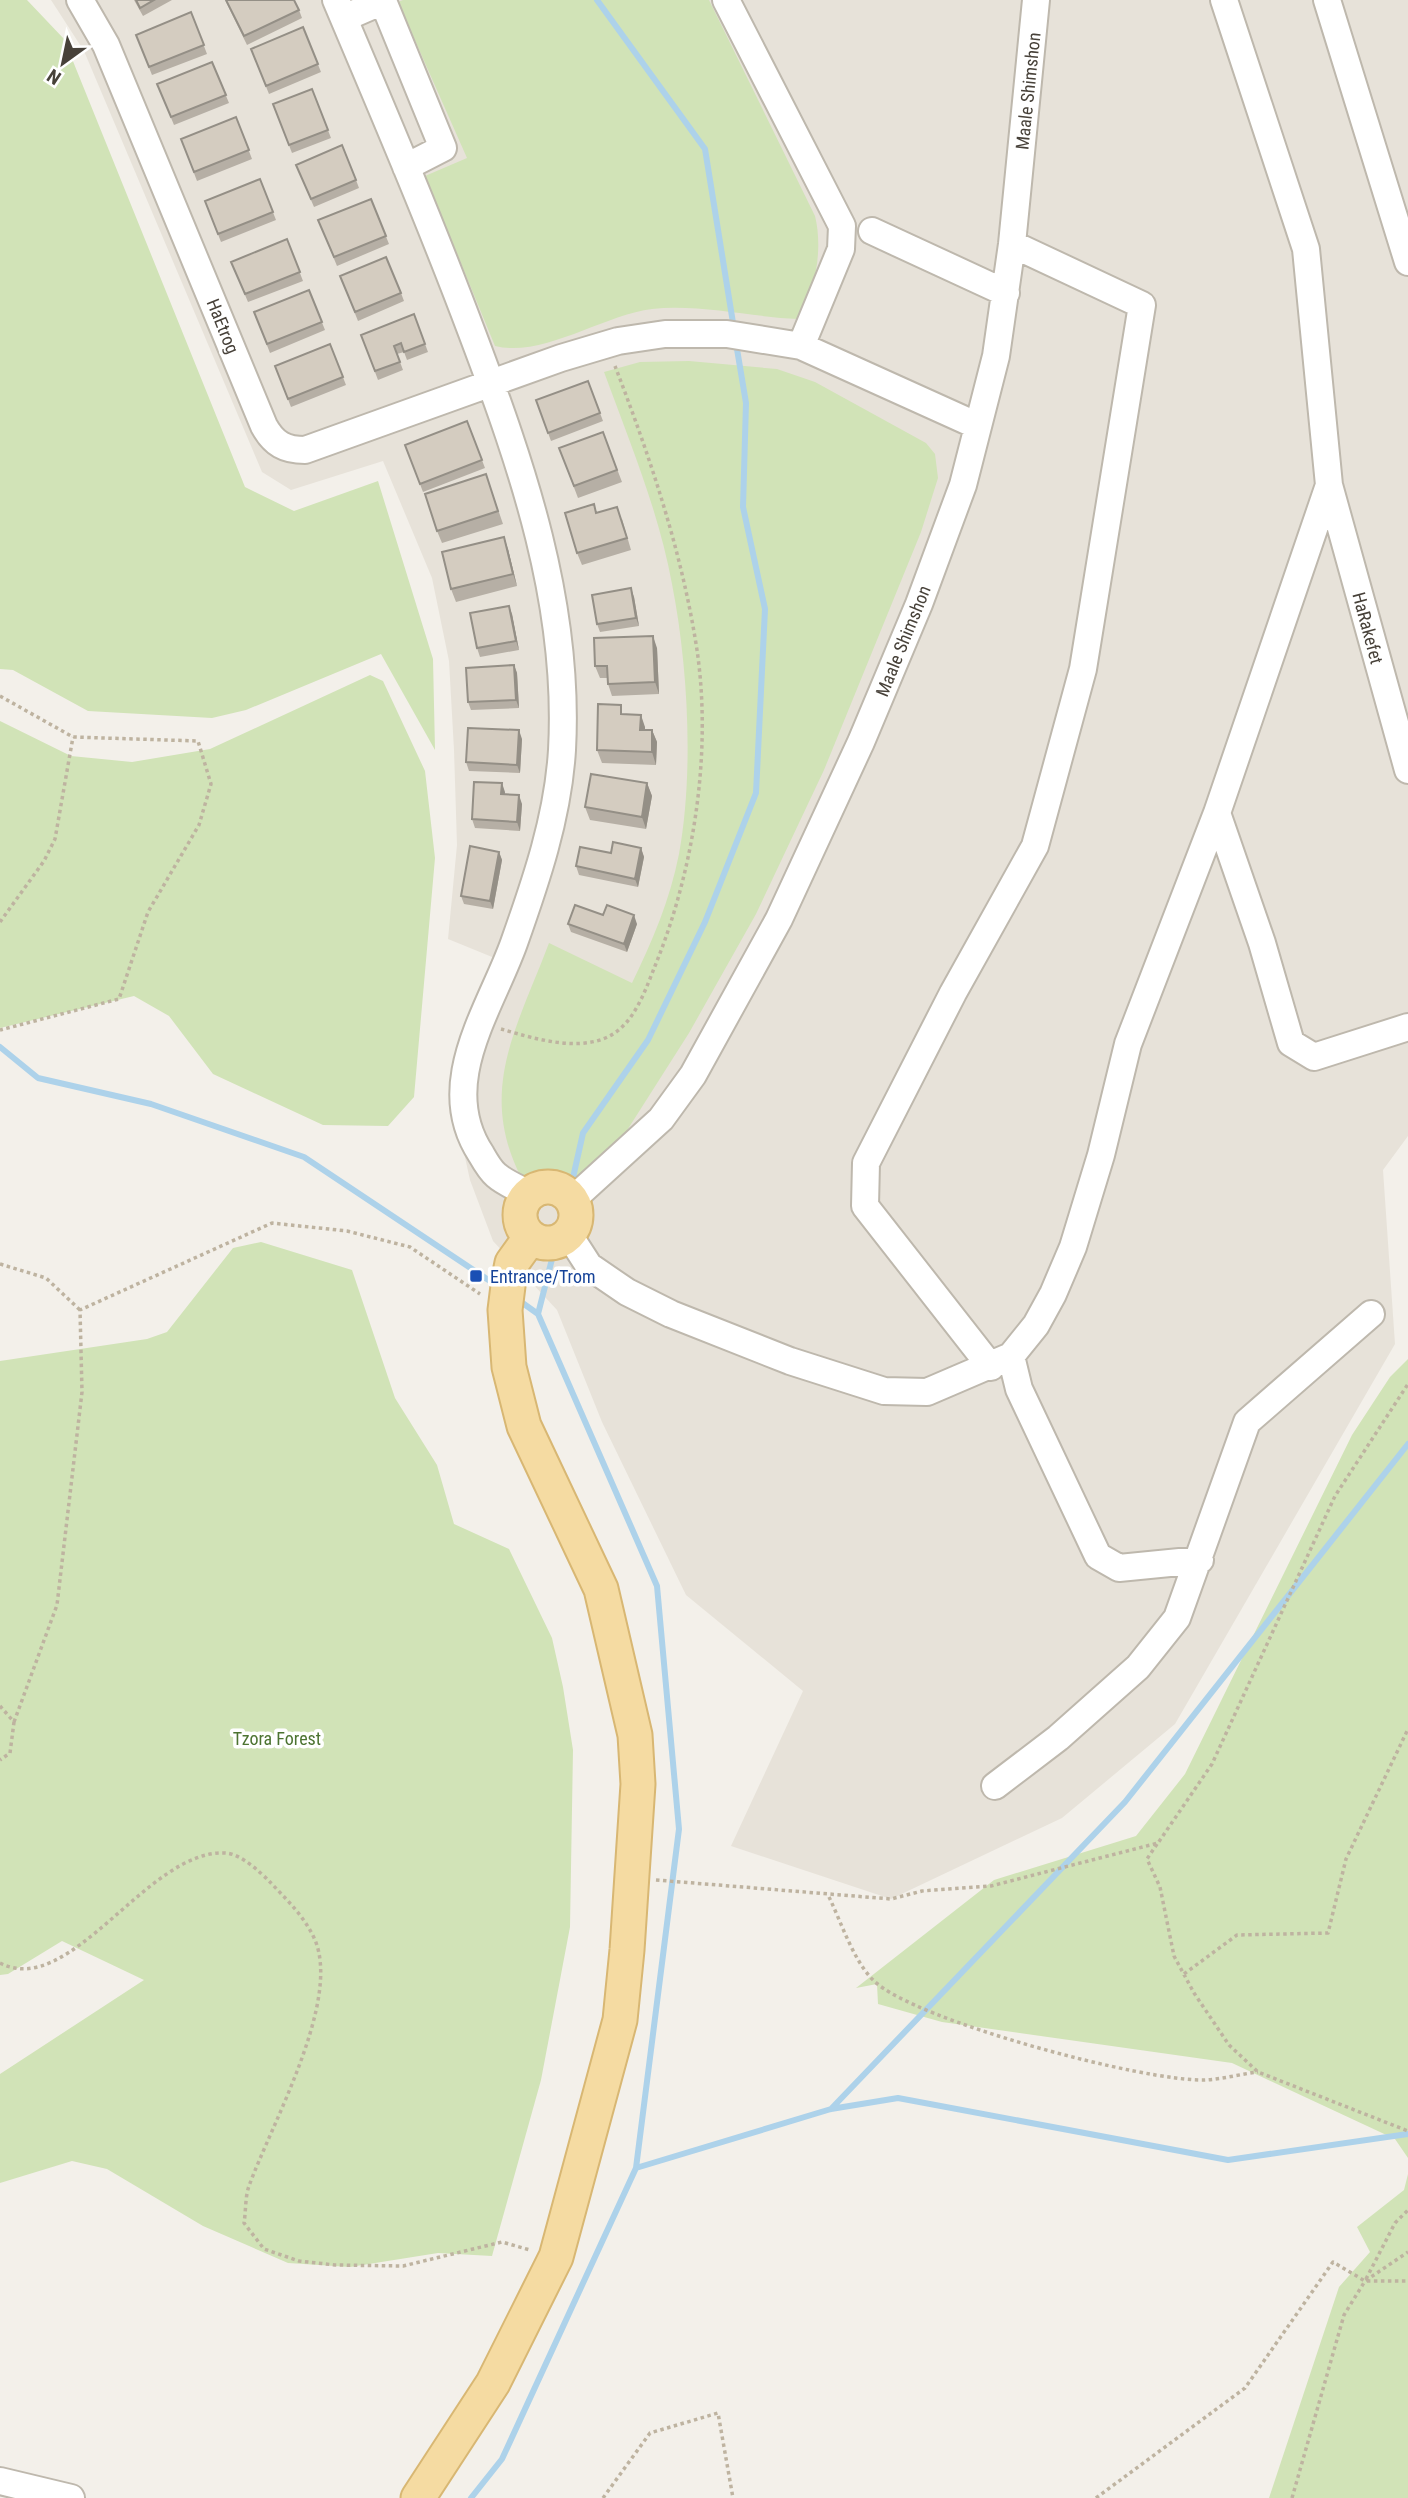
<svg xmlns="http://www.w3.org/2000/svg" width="1408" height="2498" viewBox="0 0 1408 2498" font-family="'Roboto Condensed',sans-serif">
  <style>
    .residential { fill: #e7e2d9 }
    .green { fill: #d1e3b7 }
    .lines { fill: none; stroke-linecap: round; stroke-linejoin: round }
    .stream { stroke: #add2ea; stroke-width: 6 }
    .minor-casing { stroke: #beb8ad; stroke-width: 30 }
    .major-casing { stroke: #d8b773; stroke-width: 37 }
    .path { stroke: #beb3a0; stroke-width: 3.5; stroke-dasharray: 3.5 3.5; stroke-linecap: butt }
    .minor { stroke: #fff; stroke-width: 26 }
    .major { stroke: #f5dba2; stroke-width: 33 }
    .wall { fill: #b6afa5 }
    .shaded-wall { fill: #948f86 }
    .building { fill: #d4ccc0; stroke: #948f86; stroke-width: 2 }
    .transit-dot { fill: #1a4fb4; stroke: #fff; stroke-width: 2.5 }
    .labels { text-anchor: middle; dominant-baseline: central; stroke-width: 7; stroke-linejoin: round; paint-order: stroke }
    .street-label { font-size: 18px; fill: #474139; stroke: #fff }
    .transit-label { font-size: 18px; fill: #164399; stroke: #fff; text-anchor: start }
    .park-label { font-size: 18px; fill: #4c7331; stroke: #fff }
  </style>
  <rect width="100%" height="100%" fill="#f3f0ea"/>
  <path class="residential" d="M51,0H1408V1136L1383,1170L1395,1344L1175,1724L1062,1818L891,1899L731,1846L803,1691L686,1595L602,1422L557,1310L493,1241L470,1180L457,1121L497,959L448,939L457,845L454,750L449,661L432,578L383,461L291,490L262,472L84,51Z"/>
  <path class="green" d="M0,0H27L64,39L245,487L294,511L378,481L433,659L435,750L381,654L246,710L212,718L88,711L13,670L0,669Z
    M403,0H709L815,216C823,248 816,291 798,319C751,317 699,304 652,309C603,315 543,358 495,346L425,176L467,158L398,2Z
    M689,361L777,369L815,382L926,443L935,454L938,478L921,532L824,770L756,914L689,1033L626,1132L583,1180L522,1179C476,1091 518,1026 549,943L632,983C652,942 670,900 679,854C694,772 688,665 672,584C659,512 629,440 604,372L640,362Z
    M370,675L383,681L425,771L435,858L414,1097L388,1126L323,1125L213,1074L169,1016L134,996L0,1028V721L71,756L132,762L210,749Z
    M261,1242L352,1270L395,1398L437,1465L454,1524L509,1549L552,1638L563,1687L573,1750L570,1927L541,2080L492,2256L438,2253L350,2267L288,2263L203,2226L107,2169L72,2161L0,2183V2074L144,1980L62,1941L8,1974L0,1975V1361L147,1339L167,1332L233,1248Z
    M1408,1359V2158L1395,2139L1232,2063L942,2022L878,2004L877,1984L856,1988L994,1880L1136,1836L1185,1774L1352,1435L1390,1377Z
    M1408,2174V2498H1269L1339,2287L1370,2252L1357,2227L1404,2190Z"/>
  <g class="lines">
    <path class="stream" d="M597,0L705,149L734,329
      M0,1047L38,1078L151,1104L304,1157L496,1285
      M570,1191L583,1133L648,1040L705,922L756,793L765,609L743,507L746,403L736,343
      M517,1299L538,1314
      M831,2109L1125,1802L1408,1444
      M636,2168L831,2109L898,2098L1228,2160L1408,2134
      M471,2498L502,2459L636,2168L679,1829L657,1586L538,1314L566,1204"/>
    <defs>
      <path id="minor" d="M80,0L106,45L264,426C274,444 285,450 305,450L561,358L618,341L665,334H727L801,346L978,426
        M336,0C383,111 430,221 472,333C523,468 570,604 562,750C558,817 536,881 514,943C490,1010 435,1084 481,1154C485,1161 490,1170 496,1175C505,1183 518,1188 529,1194
        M726,0L842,226L841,249L801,346
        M1327,0L1408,262
        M344,18L383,1L443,148L406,167
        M872,231L1006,293
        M1329,485L1408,770
        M1217,813L1262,943L1291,1043L1314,1057L1408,1027
        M572,1200L661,1119L693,1075L779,919L861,742L919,604L963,485L996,356L1012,244L1036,0
        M569,1235L589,1266L627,1292L671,1314L790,1361L884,1391L927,1392L1011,1356L1036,1325L1053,1294L1073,1247L1101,1155L1128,1044L1217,813L1329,485L1306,249L1224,0
        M1011,1356L1019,1389L1098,1556L1119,1568L1200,1560
        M991,1367L865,1206L866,1163L953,993L1035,846L1083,669L1142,305L1012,244
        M995,1786L1058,1738L1138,1667L1177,1618L1247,1422L1371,1314
        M0,2481L71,2498"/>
      <path id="major" d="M520 1215a28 28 0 1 1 56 0a28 28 0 1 1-56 0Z
        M418,2498L493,2383L556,2257L620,2020L627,1950L638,1784L635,1735L601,1589L524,1426L509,1367L505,1310L509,1278L512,1263L530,1238"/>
    </defs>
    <use href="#minor" class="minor-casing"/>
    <use href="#major" class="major-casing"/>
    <path class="path" d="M0,696L73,737L198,741L211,784L199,825L148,912L119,999L0,1030
      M0,922L44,861L55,839L73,737
      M501,1029C536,1039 591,1057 622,1027C638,1012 647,986 655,966C694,870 712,753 697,650C682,552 650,457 615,366
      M0,1264L46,1278L80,1310
      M0,1706L14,1722L10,1753L0,1760
      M14,1722L57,1605L82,1392L80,1310L272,1223L347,1231L410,1247L480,1294
      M1157,1844L1147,1859L1160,1887L1174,1956L1194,1993L1229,2045L1258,2072L1408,2131
      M656,1880L891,1899L922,1891L991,1886L1158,1843L1212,1764L1335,1496L1408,1384
      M829,1897C842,1924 853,1960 874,1981C916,2021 1145,2082 1205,2080C1223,2079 1241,2074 1258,2072
      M0,1963C71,2000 148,1848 226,1853C241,1854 260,1872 270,1882C287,1900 305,1917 315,1940C341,2002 271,2125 249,2186C245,2197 246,2211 244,2223L264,2249L299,2261L335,2265L403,2266L502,2242L530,2250
      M1184,1974L1237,1935L1328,1933L1346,1859L1408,1729
      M1366,2279L1395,2223L1408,2210
      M603,2498L650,2433L718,2413L733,2498
      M1096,2498L1245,2388L1333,2262L1365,2281H1408
      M1292,2498L1344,2315L1365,2281L1408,2252"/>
    <use href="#minor" class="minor"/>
    <use href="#major" class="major"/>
  </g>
  <path class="wall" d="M134,0H172L143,16Z
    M225,0L299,10L302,18L247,45Z
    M191,12L207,54L152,75L136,35Z
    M303,27L321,72L269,94L254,57Z
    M212,62L229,103L174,125L157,84Z
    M312,89L331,138L292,153L273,104Z
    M236,117L252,159L197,181L181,139Z
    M296,165L356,180L359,188L314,207Z
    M260,179L276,220L221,242L205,201Z
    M371,199L389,244L337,266L318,220Z
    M287,239L303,281L248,302L231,262Z
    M340,276L401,293L404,301L358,321Z
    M309,290L325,330L270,353L254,312Z
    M414,314L428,352L407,360L404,352L397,354L403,370L378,380L361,335Z
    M330,344L346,385L291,407L275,366Z
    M588,381L603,421L551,441L536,400Z
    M467,421L485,468L423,492L405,445Z
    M603,432L622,482L578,498L559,448Z
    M486,474L503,524L442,543L437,531Z
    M597,513L622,519L631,550L582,565L577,553Z
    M508,549L517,586L456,602L451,589Z
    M634,597L639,626L600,632L597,624Z
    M512,614L519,650L480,657L477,648Z
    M657,648L659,694L612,696L608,684L607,678H600L595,666Z
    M514,665L517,673L519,708L471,710L468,702Z
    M624,714L645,727V730H652L657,742L656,765L602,763L597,750Z
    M522,739L520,773L469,771L466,762Z
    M647,783L652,796L646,829L590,820L585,807Z
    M505,792L504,795L522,804L520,831L475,828L472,819Z
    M641,848L644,857L638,887L579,875L576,866L611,853Z
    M499,852L502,860L493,909L464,904L461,896Z
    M603,915L637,924L627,952L571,932L568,924Z"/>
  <path class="shaded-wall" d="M504,537L508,549L517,586L513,574Z
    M631,588L634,597L639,626L636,618Z
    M509,606L512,614L519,650L516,641Z
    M653,636L657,648L659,694L655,682Z
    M514,665L517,673L519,708L516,700Z
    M641,715L645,727V742L640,730Z
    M519,730L522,739L520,773L517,765Z
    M652,730L657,742L656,765L652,752Z
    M502,783L505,792L504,803L501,794Z
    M647,783L652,796L646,829L642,817Z
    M519,795L522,804L520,831L517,822Z
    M641,848L644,857L638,887L635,879Z
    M499,852L502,860L493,909L490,901Z
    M634,915L637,924L627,952L624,944Z"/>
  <path class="building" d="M136,0H154L140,8Z
    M226,0H294L299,10L244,36Z
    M191,12L204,45L149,67L136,35Z
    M303,27L318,64L266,86L251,49Z
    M212,62L226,95L171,117L157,84Z
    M312,89L328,130L289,145L273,104Z
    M236,117L249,150L194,172L181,139Z
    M342,145L356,180L311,199L296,165Z
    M260,179L273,212L218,234L205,201Z
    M371,199L386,236L334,257L318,220Z
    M287,239L300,272L245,294L231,262Z
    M386,257L401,293L355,312L340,276Z
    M309,290L322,322L267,344L254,312Z
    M414,314L425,344L404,352L401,343L394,346L400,362L375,371L361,335Z
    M330,344L343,377L288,399L275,366Z
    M588,381L600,413L548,433L536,400Z
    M467,421L482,460L420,484L405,445Z
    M603,432L617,470L574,486L559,448Z
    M486,474L498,511L437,531L425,494Z
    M594,504L596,513L617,507L627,538L577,553L565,513Z
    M504,537L513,574L451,589L442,552Z
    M631,588L636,618L597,624L592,595Z
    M509,606L516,641L477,648L470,613Z
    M653,636L655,682L608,684L607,666H595L594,638Z
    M514,665L516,700L468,702L466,668Z
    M598,704L621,705V714L641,715L640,730H652V752L597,750Z
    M468,728L519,730L517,765L466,762Z
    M591,774L647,783L642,817L585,807Z
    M474,782L502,783L501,794L519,795L517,822L472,819Z
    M613,842L641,848L635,879L576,866L580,847L611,853Z
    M470,846L499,852L490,901L461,896Z
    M575,905L603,915L607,905L634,915L624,944L568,924Z"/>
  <rect class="transit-dot" x="469" y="1269" width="14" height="14" rx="3.5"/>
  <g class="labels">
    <g class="street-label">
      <text transform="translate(1028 91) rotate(-84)">Maale Shimshon</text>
      <text transform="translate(223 326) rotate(68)">HaEtrog</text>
      <text transform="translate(1368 628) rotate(75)">HaRakefet</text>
      <text transform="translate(903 641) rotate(-68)">Maale Shimshon</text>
    </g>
    <g class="transit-label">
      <text x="490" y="1276">Entrance/Trom</text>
    </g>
    <g class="park-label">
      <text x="277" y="1738">Tzora Forest</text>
    </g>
  </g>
  <g transform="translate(63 63) rotate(213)" stroke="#ffffff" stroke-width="5" paint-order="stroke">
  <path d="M0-5L12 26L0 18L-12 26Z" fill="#474139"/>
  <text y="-10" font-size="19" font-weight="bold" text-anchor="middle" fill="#474139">N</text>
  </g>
</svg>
